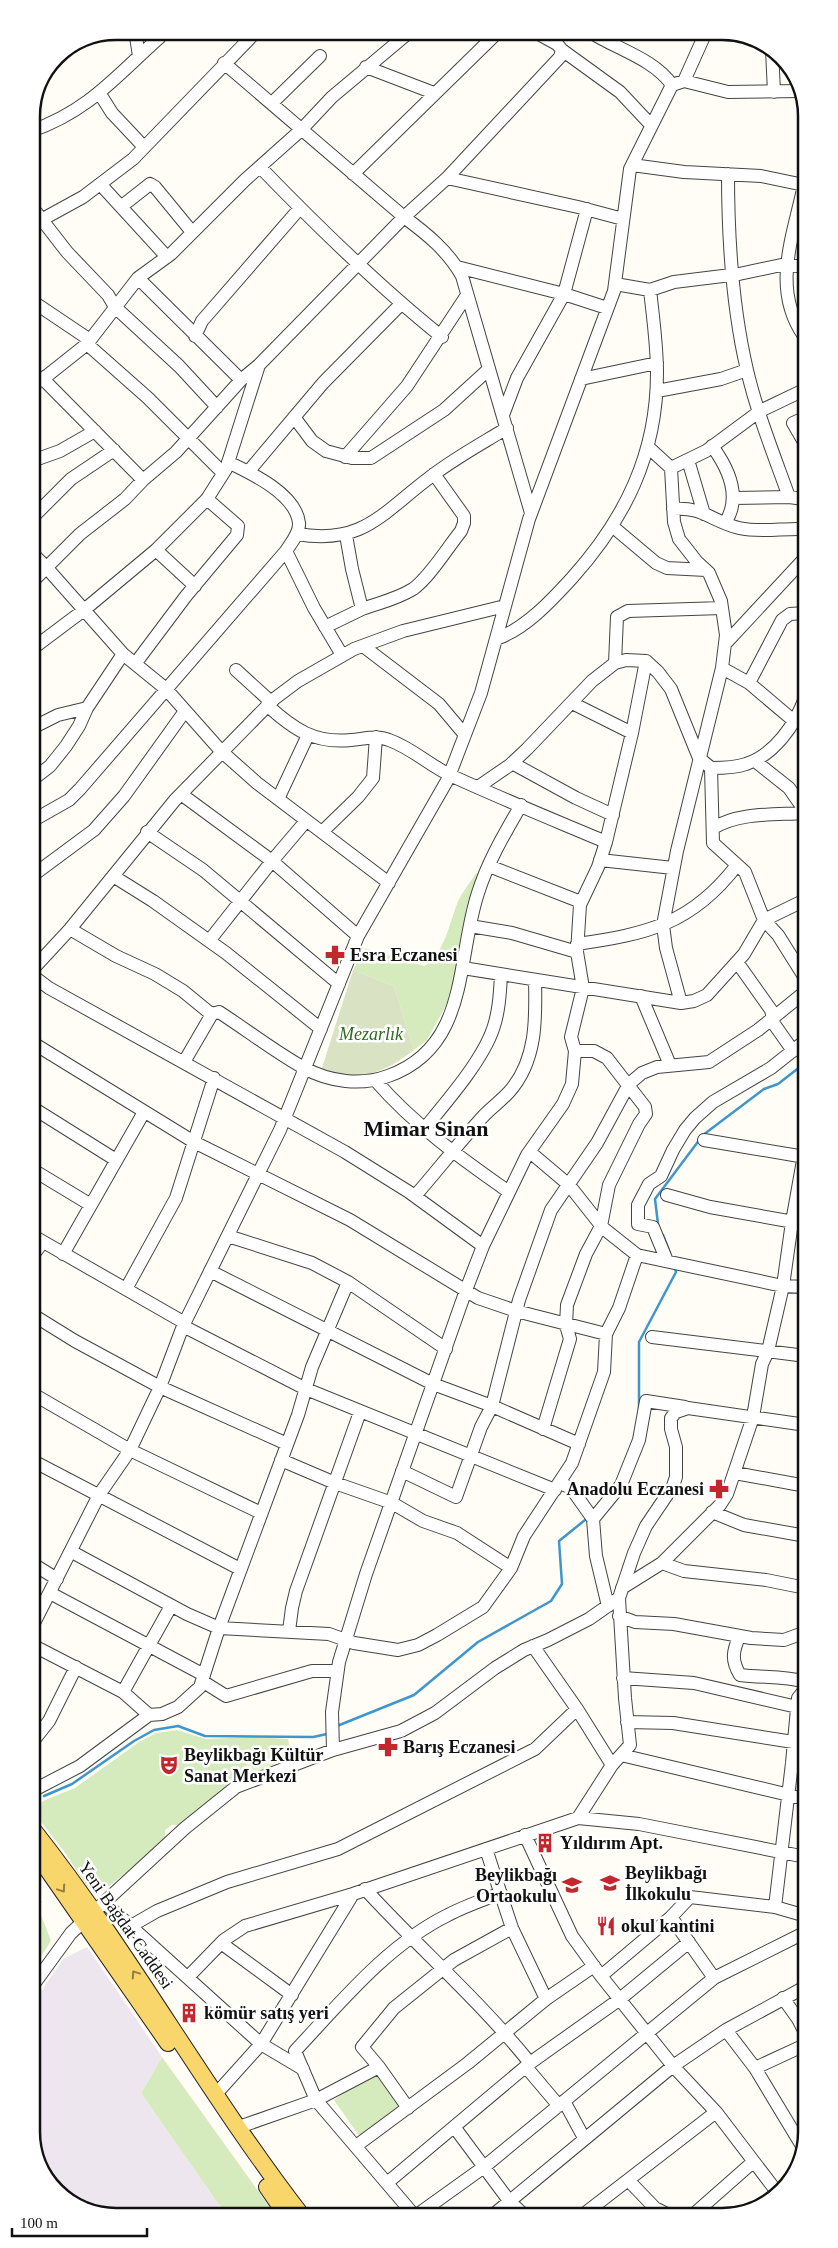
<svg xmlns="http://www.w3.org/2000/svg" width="838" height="2248" viewBox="0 0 838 2248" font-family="Georgia,serif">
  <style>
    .industrial { fill: #eee6ef }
    .green { fill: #d5ebbd }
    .cemetery { fill: #d9e3c4 }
    .pitch { fill: #e6f2cf }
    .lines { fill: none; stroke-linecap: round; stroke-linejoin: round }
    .stream { stroke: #3f96cf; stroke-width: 2.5 }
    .minor-casing { stroke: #444; stroke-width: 14 }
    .major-casing { stroke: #222; stroke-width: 18 }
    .minor { stroke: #fff; stroke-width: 12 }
    .major { stroke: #f9d66b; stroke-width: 16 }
    .oneway { stroke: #917d42 }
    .labels { text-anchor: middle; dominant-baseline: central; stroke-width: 5; stroke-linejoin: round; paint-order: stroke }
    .poi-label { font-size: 18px; font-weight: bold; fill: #111; stroke: #fff; text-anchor: start }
    .park-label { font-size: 18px; font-style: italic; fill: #2f6b1f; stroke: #fff }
    .street-label { font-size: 18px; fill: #111; stroke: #fff }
    .district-label { font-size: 22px; font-weight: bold; fill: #111; stroke: #fff }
    .rim { fill: none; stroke: #111; stroke-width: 2.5 }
  </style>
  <rect width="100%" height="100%" fill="#fffdf5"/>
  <path class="industrial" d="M87,1947L162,2057L141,2093L217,2202L230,2216L110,2217L60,2196L34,2154V2002L63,1959Z"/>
  <path class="green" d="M476,873L479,874L463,927L455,989L427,1040L414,1050L394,986L353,970L365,948L424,966C443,957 450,922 457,904C461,893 470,883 476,873Z
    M177,1730L206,1739L254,1737L288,1739L292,1758L327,1748L286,1767L180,1825H172L165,1830V1842L109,1886L97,1889L91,1888L86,1885L66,1854L34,1813V1808L45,1800L75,1788L139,1742L156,1733Z
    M34,1896L39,1897L42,1902L38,1907L51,1941L34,1967Z
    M162,2057L276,2216H230L217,2202L141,2093Z
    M378,2069L404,2106L360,2137L334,2100Z"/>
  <path class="cemetery" d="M353,970L394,986L414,1050C396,1064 375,1076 352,1076C343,1077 331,1071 322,1068Z"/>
  <path class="pitch" d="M280,1747L286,1767L250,1777L244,1758Z"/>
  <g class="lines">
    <path class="stream" d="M703,1135L764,1089L778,1084L805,1063
      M658,1224L655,1199L700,1139
      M663,1235L670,1253
      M639,1409V1342L676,1272L675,1268
      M337,1726L414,1695L478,1642L551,1601L562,1584L559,1541L585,1520
      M44,1796L72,1784L134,1741L154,1730L178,1726L205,1736L313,1737L327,1734"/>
    <defs>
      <path id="minor" d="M592,33C617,49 654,59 672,85
        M136,37L139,56
        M562,50L620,92L651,125
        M772,50L774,92
        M224,63L404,217L447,178L560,57L562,50L557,44L537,33
        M366,67L434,93
        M684,81L706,32
        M100,94L112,113L144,147
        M272,103L320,56
        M31,131C89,111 116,76 160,37
        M632,165L684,172L761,176L804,185C793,237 771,289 804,336
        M260,167C318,227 377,285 442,337
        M353,174L496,34
        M728,174C728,240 732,306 747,370C757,413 774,455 789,497
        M447,178L578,207L623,219
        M101,185L167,257
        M122,206L150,184L155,187L192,232
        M32,207L67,252L108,295L115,307L179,366L217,407
        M32,225L83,197L133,159L252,36
        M457,267L564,294L607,308
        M138,278L241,380
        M615,284L650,290L674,282L739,274L786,264L804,267
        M32,301L90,340
        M195,336L202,321L300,208
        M87,344L148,398L223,473
        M43,379L143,480
        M581,379L657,363
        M32,385L48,375L87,344L138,278L171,254L245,180L301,130L332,97L406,35
        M657,391L721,379L747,370
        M503,415L517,378L564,294L587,209
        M294,417L312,441L326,451L352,458H371L444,410L489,369
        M804,418L793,423L804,442
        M712,446C729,469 742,497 725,523
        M648,447L671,468L674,522L679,539L697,562L709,573L721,601L726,635L722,668L677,851L663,925L666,948L681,1003
        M345,457L407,386L467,295
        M688,460L704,514
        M32,461L60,451L95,431
        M671,468L706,451L760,411L804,390
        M248,472L323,383L401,304
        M734,498L789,497L804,499
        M673,509C702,506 713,522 739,528C761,533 782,528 804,529
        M32,518L71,479L114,450
        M612,526L656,563L667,568L706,570
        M297,534C363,545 381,514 429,478C453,459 481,444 507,428
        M156,550L195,586
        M286,551L314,608L342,655
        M32,553L46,567L123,654L166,689L221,751L257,783L389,883
        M32,582L80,534L125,499L143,480L176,452L241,380L259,365L404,217C427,234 448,251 462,276L531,513
        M362,609C379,603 397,599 413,589C429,578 448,547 461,531L464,523V516L434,474
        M325,627L362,609L352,569L346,535
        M496,639C525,629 551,601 572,578C625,519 657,454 657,373C657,345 653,317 650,290
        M726,643L804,559
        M363,646L439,704L465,735
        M32,649L84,610L156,550L207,499L226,469L259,365
        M615,663L617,617L628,611L722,608
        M135,664L186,596L237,535L238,526L207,499
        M722,668L749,683L794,721
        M236,670L271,702
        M749,683L782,620L790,614L805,613
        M572,703L632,733
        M267,705C293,729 315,744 351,740C364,739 377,735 389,740C412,748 430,766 452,776C502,799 554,820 606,842L598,867L580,905L577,952L583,988L571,1037L575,1051L572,1084L563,1104L527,1155L483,1246L466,1290L366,1574L339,1662L332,1712L333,1750
        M32,728L58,715L87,708
        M755,761L789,788L805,811
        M512,763L576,798L613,815
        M711,768C722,768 735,768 746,764C774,755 795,725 805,698
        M32,780L50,766L66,746L79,726L87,708L123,654
        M478,787L510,765L527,749L592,681L615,663L626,660L646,661L658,672L671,689L699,758L711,768L713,843L745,872L764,920L778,935L805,978
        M181,794L272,861L358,936
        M278,799L308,735
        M32,821L69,800L80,789L286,551C291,543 300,533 299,523C296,494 251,473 228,462
        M713,828C740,812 774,815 805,813
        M147,832L203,870L339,984
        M322,832L358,797L373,778L376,737
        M606,842L632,733L646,661
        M600,860L673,868
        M489,866L581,902
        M32,876L94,830L124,796L185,711
        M113,876L153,901L226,953L321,1029
        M470,926L512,933L577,952
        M70,929L116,956L155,974L183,991L211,1014L219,1012C247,1030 275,1052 304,1068C330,1082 361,1086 388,1076C470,1047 456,959 478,893C488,861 505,833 521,805
        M209,941L272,861L306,821
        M577,944C647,934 692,924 737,865
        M737,962L771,1010L774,1024L793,1051
        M463,968L681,1003L694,1001L707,995L744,954L764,920L805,900
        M33,969L70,929L175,800L274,699L298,681L354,649L403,631L505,606
        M33,976L49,988L345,1152L409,1192L483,1246
        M641,996L670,1065
        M33,1043L194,1142L350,1220L478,1298L516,1311L606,1334
        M184,1062L212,1014
        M376,1081C414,1125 462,1159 509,1192
        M33,1108L116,1160
        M425,1128C447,1101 482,1061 493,1029C499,1012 500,993 501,975
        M704,1140L805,1157
        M530,1152L569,1185L603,1228L637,1255L783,1286L806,1287
        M33,1170L91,1205
        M667,1195L710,1207L805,1224
        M415,1196C436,1172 457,1145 479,1121C488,1110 500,1102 509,1092C537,1061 536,1018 535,980
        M33,1236L185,1323
        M63,1254L144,1112
        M33,1255L43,1242
        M667,1261L653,1227L638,1224V1205L649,1184L661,1176L673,1150L685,1130L695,1118L713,1102L771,1068L805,1041
        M210,1271L433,1384L492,1406L579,1444
        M348,1282L446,1349
        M126,1289L176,1198L214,1078
        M33,1315L75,1341L160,1387L287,1444
        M183,1326L306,1389L555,1490
        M652,1337L806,1356
        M33,1394L130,1450L261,1513
        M543,1429L570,1339L566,1325L567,1305L586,1254L601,1226L609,1185L639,1124L646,1114L645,1107L607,1058L594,1051H575
        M281,1460L335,1483L392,1503L423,1521L457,1533L511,1568
        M33,1461L240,1569
        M402,1471L456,1497L481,1427L492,1406L519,1300L551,1210L597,1143L629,1084L642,1073L657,1067L709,1062L758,1030L805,992
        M735,1473L806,1486
        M560,1483L571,1488L593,1519L596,1556L608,1606
        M712,1512L744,1525L806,1536
        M593,1519L621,1485L639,1440L646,1401L685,1407
        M72,1552L187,1614L219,1628L329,1634L354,1643L398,1650L418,1645L437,1635L483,1607L511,1568L524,1536L572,1463L604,1372L606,1334L619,1308L637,1255
        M662,1563L684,1571L766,1580L806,1588
        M33,1564L57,1579
        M622,1588L662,1563L720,1505L727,1494L753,1417L762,1364L768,1351L783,1286L792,1222L805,1149
        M50,1593L204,1675
        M619,1616L635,1622L674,1624L751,1638L784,1640L806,1632
        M33,1625L99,1495L130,1450L160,1387L183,1326L280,1130L358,936L448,779L481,693L529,519L614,291L630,169L672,85L684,81L728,92L802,91
        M289,1631L292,1608L296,1591L360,1412
        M739,1637C733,1651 731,1660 740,1675C762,1678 784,1675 806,1682
        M34,1646L123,1692L149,1715
        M533,1646L577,1709L612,1765
        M623,1678L694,1683L797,1707
        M202,1681L226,1696L312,1671H337
        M123,1692L171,1606
        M627,1722L673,1723L806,1744
        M34,1740L49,1721L76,1667
        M621,1755L806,1799
        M34,1790L80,1766L149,1715L162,1714L178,1707L200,1687L219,1628L298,1415L312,1367L348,1282L312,1263L228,1236
        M578,1818L612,1765L630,1745L625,1698L619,1598L634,1553L646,1526L673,1486L676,1477V1447L671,1429V1418L676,1412L688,1408L806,1425
        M525,1835L572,1936L601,1976L673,2066L716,2112L777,2192
        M486,1849L512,1928L546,1999
        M365,1889C419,1948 480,2001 530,2063
        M105,1903L261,2044L303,2069
        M775,1907L792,1763L798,1698L806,1688
        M671,1917L714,1978
        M131,1926L157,1911L227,1882L338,1849L535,1749L577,1709
        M221,1943L292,1995
        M601,1976L671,1917L690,1897L775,1907L806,1916
        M188,1977L224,1940L245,1926L353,1894L578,1818L639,1824L806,1857
        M34,1984L71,1933L185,1828L236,1787L333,1750L401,1731L435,1713L495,1668L524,1650L548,1640L589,1619L619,1598
        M783,1998L798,2019L807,2036
        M726,2030L755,2068L802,2146
        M526,2067L559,2106
        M755,2068L807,2044
        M216,2094L261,2044L353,1894
        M564,2101L584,2138
        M408,2108L379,2067L362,2047L394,2008L454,1960L512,1928
        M239,2127L316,2100L379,2067
        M455,2128L510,2202L524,2215
        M356,2146L468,2063L546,1999L594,1966
        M628,2180L655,2208L667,2214
        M387,2183L530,2063L620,1999L689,1942
        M584,2214L716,2112
        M694,2214L753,2162
        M414,2215L316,2100L295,2051C341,2002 387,1945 448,1915C465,1906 483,1900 501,1893
        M417,2215L484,2167L714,1978L806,1932
        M493,2215L673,2066L726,2030L807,1986"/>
      <path id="major" d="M34,1831C131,1954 206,2092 302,2216
        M34,1850L168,2043
        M267,2187L287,2216"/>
    </defs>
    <use href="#minor" class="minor-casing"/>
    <use href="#major" class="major-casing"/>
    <use href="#minor" class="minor"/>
    <use href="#major" class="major"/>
  </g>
  <defs><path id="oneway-chevron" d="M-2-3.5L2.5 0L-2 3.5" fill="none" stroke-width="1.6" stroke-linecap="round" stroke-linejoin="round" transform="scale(1.25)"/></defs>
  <g class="oneway">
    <use href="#oneway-chevron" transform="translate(62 1889) rotate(56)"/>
    <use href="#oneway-chevron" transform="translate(135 1974) rotate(-124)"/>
  </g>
  <defs>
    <symbol id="pharmacy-bare" viewBox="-9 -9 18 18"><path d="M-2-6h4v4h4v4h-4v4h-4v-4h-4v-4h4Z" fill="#c4262e" stroke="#fff" stroke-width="2.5" paint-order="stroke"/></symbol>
    <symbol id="theatre-bare" viewBox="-9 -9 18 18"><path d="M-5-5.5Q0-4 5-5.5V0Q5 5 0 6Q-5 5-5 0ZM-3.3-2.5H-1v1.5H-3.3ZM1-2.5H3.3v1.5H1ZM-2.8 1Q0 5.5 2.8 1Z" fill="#c4262e" stroke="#fff" stroke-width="2.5" paint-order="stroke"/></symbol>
    <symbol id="building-bare" viewBox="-9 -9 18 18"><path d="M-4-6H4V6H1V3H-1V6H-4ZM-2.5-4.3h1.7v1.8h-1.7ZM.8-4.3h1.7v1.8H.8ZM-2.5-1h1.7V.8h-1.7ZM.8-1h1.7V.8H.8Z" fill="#c4262e" stroke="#fff" stroke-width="2.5" paint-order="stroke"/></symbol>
    <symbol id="school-bare" viewBox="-9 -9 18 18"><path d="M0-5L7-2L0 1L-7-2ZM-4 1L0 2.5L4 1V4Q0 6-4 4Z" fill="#c4262e" stroke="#fff" stroke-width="2.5" paint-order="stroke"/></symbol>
    <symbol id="restaurant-bare" viewBox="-9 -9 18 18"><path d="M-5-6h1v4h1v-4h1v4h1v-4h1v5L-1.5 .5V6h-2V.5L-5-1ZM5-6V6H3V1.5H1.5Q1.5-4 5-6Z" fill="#c4262e" stroke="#fff" stroke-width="2.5" paint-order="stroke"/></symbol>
  </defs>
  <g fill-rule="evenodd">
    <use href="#pharmacy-bare" x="321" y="941" width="28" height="28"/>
    <use href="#pharmacy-bare" x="705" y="1475" width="28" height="28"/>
    <use href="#pharmacy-bare" x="374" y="1733" width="28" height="28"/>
    <use href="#theatre-bare" x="155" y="1751" width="28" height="28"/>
    <use href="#building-bare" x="531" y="1829" width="28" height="28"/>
    <use href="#school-bare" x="596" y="1869" width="28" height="28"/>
    <use href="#school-bare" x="558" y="1871" width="28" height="28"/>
    <use href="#restaurant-bare" x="592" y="1912" width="28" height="28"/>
    <use href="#building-bare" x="175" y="1999" width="28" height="28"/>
  </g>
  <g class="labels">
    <g class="poi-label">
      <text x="350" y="955">Esra Eczanesi</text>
      <text x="704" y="1489" text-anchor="end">Anadolu Eczanesi</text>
      <text x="403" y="1747">Barış Eczanesi</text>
      <text x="184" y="1755">Beylikbağı Kültür<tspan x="184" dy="21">Sanat Merkezi</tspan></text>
      <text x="560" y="1843">Yıldırım Apt.</text>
      <text x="625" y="1873">Beylikbağı<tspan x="625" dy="21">İlkokulu</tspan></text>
      <text x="557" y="1875" text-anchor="end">Beylikbağı<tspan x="557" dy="21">Ortaokulu</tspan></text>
      <text x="621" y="1926">okul kantini</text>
      <text x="204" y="2013">kömür satış yeri</text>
    </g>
    <g class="park-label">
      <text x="371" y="1034">Mezarlık</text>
    </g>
    <g class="street-label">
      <text transform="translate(126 1925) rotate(55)">Yeni Bağdat Caddesi</text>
    </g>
    <g class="district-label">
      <text x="426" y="1128">Mimar Sinan</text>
    </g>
  </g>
  <path d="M0 0H838V2248H0ZM116 40H722A76 76 0 0 1 798 116V2132A76 76 0 0 1 722 2208H116A76 76 0 0 1 40 2132V116A76 76 0 0 1 116 40Z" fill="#fff" fill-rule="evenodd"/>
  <path class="rim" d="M116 40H722A76 76 0 0 1 798 116V2132A76 76 0 0 1 722 2208H116A76 76 0 0 1 40 2132V116A76 76 0 0 1 116 40Z"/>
  <path d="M12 2228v8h135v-8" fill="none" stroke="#111111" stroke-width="2.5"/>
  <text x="20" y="2228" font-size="15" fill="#111111" stroke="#ffffff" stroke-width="4" paint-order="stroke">100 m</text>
</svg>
